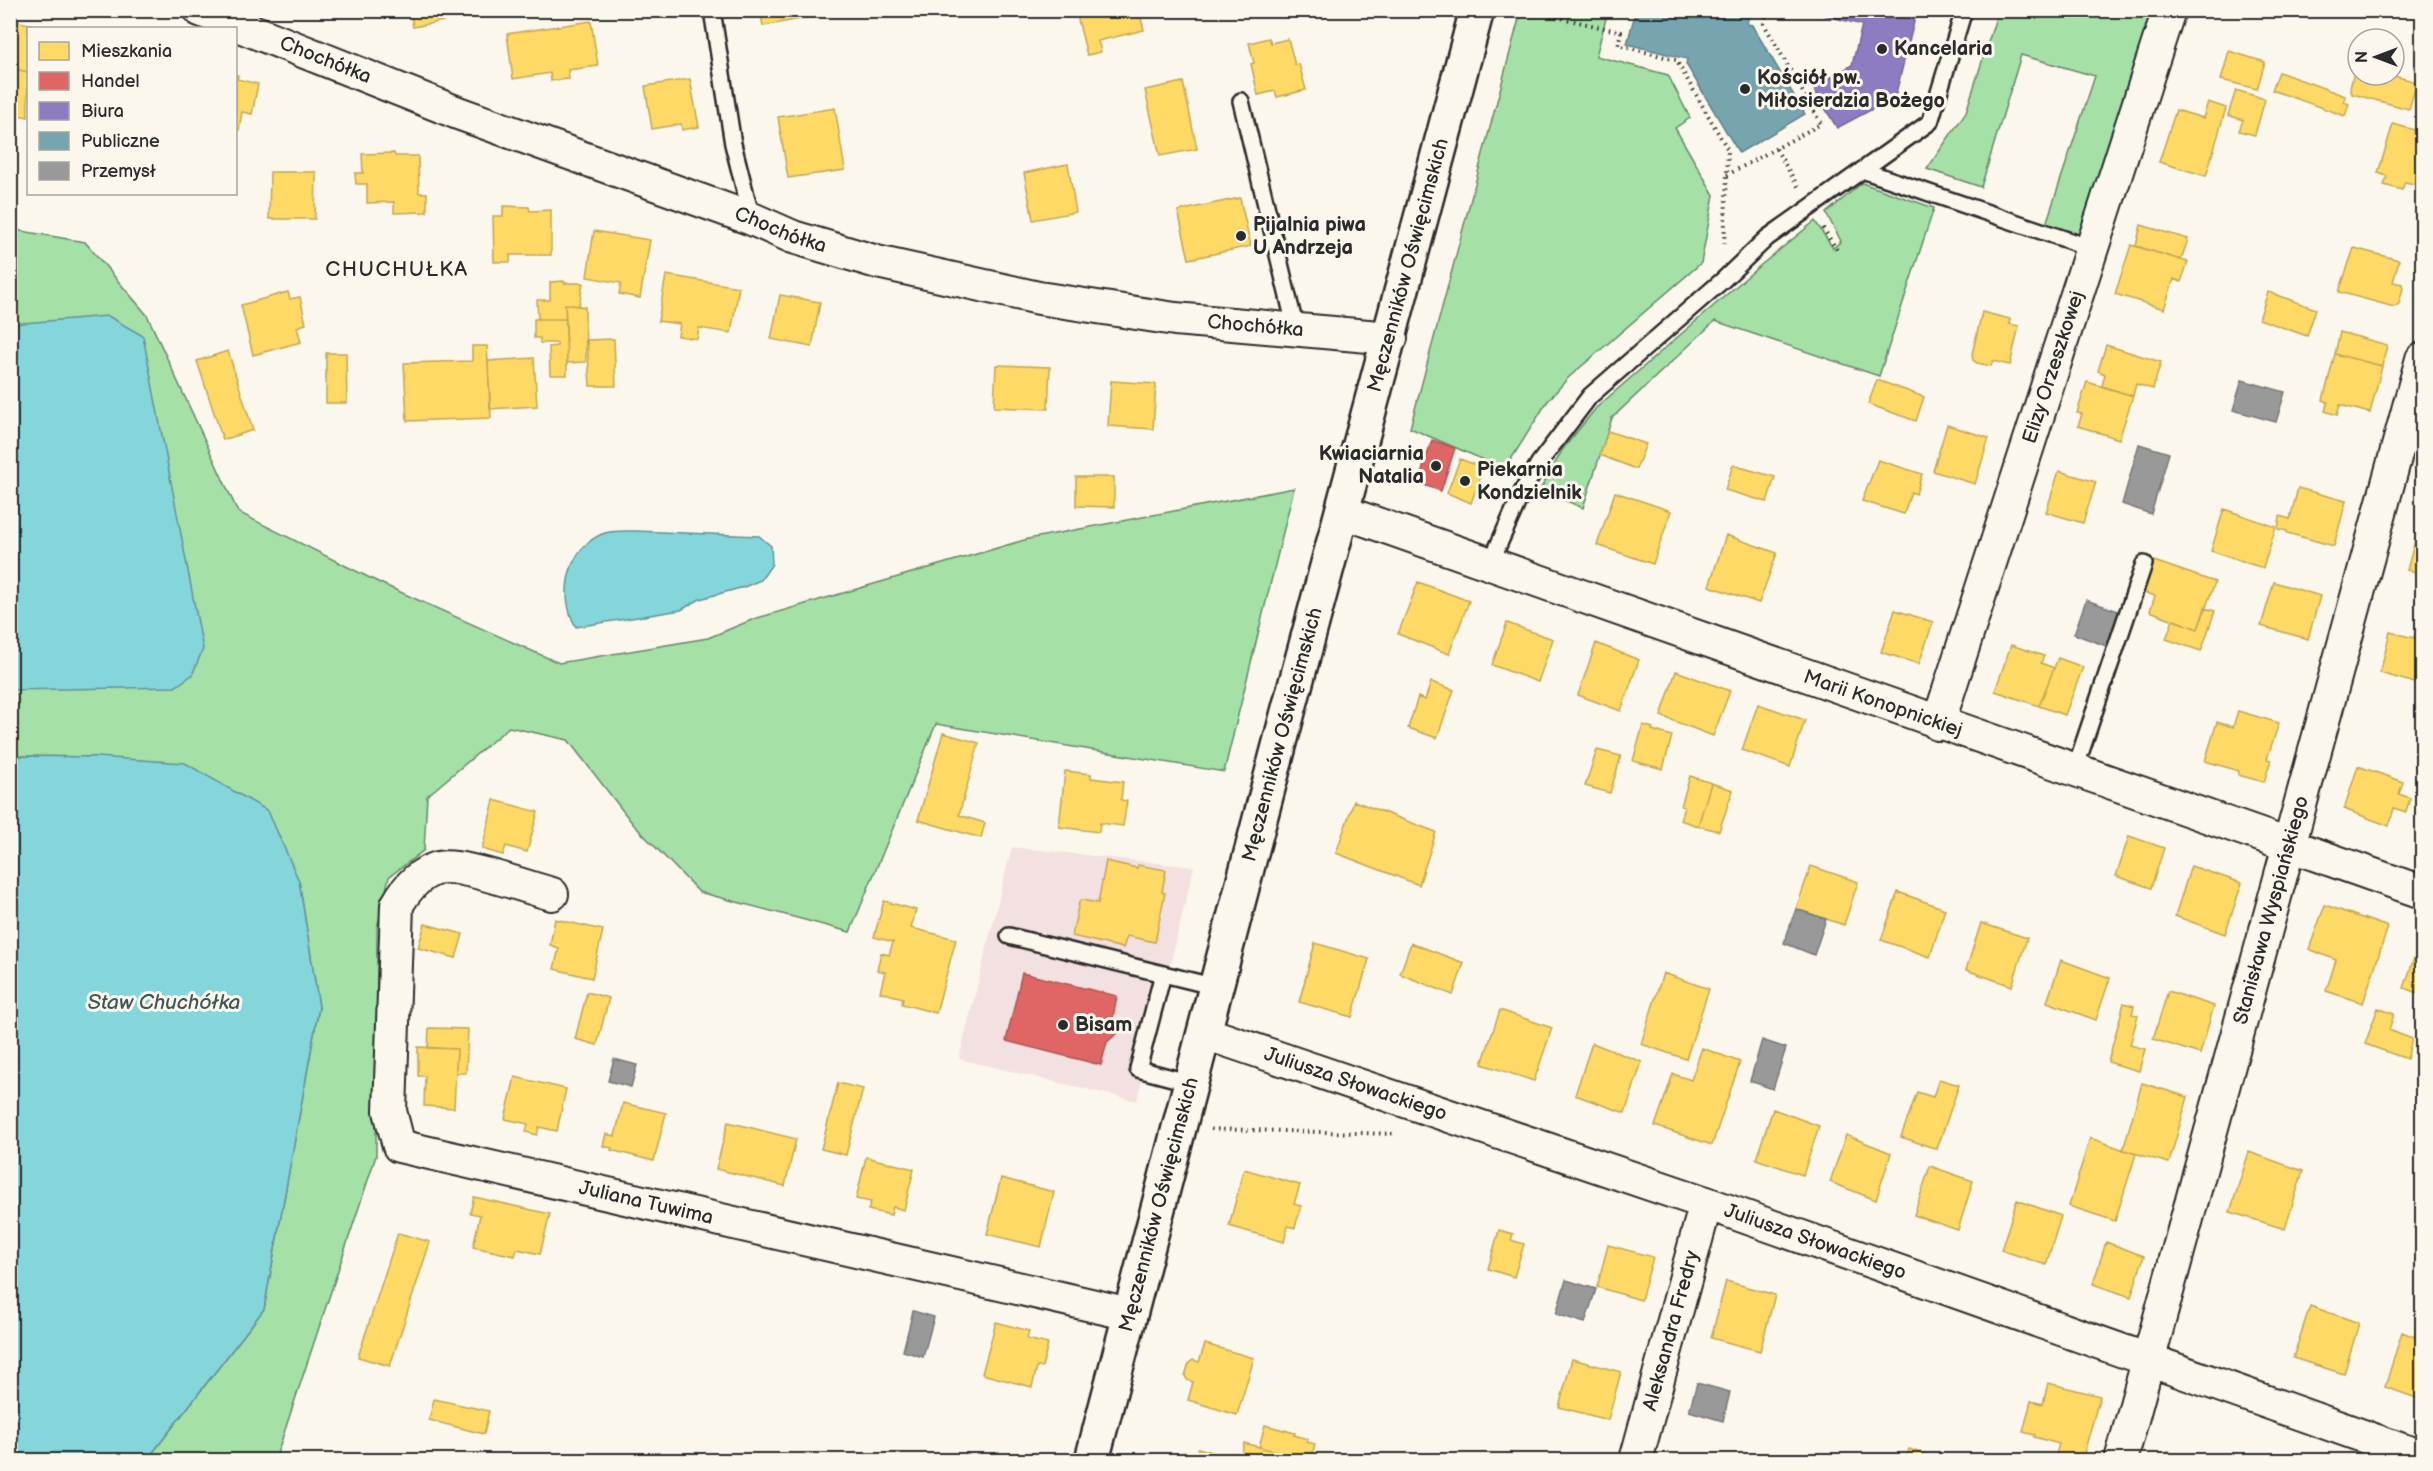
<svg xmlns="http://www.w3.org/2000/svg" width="2433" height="1471" viewBox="0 0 2433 1471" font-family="'Balsamiq Sans',sans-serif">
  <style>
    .built { fill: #f3e0e0 }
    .green { fill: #a5e0a6; stroke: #688668; stroke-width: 1.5 }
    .water { fill: #84d6db; stroke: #609295; stroke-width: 1.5 }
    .homes { fill: #ffd966; stroke: #bfa554; stroke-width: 1.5 }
    .shops { fill: #e06666; stroke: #aa5454; stroke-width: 1.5 }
    .offices { fill: #8e7cc3; stroke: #706495; stroke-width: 1.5 }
    .public { fill: #76a5af; stroke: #608087; stroke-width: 1.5 }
    .industry { fill: #999; stroke: #787878; stroke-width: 1.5 }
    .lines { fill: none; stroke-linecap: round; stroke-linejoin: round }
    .lane-casing { stroke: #2b2b2b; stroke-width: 20 }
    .street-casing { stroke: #2b2b2b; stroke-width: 36 }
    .secondary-casing { stroke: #2b2b2b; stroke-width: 38 }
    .path { stroke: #2b2b2b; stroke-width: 4; stroke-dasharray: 1.5 4.5; stroke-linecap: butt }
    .lane { stroke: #fbf7ec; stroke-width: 15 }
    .street { stroke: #fbf7ec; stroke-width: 32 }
    .secondary { stroke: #fbf7ec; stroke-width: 33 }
    .poi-dot { fill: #2b2b2b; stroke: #fbf7ec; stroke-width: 2 }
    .labels { text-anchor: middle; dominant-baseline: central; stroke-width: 6; stroke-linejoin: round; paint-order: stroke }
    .poi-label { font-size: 20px; font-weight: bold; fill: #2b2b2b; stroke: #fbf7ec; text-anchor: start }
    .street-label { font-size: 20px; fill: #2b2b2b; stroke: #fbf7ec }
    .neighbourhood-label { font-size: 21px; letter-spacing: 1.5px; fill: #2b2b2b; stroke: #fbf7ec }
    .water-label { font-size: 21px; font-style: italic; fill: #415657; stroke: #fbf7ec }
  </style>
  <rect width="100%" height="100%" fill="#fbf7ec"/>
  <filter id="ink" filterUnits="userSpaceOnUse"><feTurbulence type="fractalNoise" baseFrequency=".0167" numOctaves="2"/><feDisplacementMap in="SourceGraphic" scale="12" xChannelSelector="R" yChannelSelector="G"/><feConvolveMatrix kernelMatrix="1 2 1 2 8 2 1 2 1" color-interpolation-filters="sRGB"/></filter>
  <g filter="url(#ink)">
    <path class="built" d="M1012,847L1194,867L1137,1101L959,1059Z"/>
    <path class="green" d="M1521,11H1608L1596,56L1668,75L1690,118L1675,128L1714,195L1701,263L1568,378L1547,402L1505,469L1410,428Z
      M1998,11H2158L2086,238L2046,224L2095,76L2021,55L1981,187L1927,169L1966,112Z
      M1862,183L1934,208L1879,376L1715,321L1612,418L1583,508L1540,490L1563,449L1596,408L1756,269L1815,221L1833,248L1841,241L1826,213Z
      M10,229L85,242L147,315L238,512L380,583L559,663L708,638L754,619L1028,539L1294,488L1224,772L936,724L850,932L699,892L633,824L568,740L509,727L427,796L424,850L389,877L377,928L376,1156L275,1460H147L264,1309L319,1007L299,881L97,757L11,756Z"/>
    <path class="water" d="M108,316L143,336L203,649L192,675L175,687L11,690V324Z
      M635,531L759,536L771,546L772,564L761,580L744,587L700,599L681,610L576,627C558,596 567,549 602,534C611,530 625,531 635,531Z
      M11,756L97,757L185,763L268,811L299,881L319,1007L264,1309L147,1460H11Z"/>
    <path class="homes" d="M410,10H458L459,18L413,27Z
      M760,10H826L827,14L763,26Z
      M1080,10H1139L1144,30L1098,41L1101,52L1087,55L1076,12Z
      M10,20L48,28H28V72L10,68Z
      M591,21L598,66L568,70L569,79L551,81L550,73L513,79L507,34Z
      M1269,38L1271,43L1288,39L1295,65L1299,64L1306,90L1277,97L1275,91L1258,95L1251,64L1254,63L1249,43Z
      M2229,51L2265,62L2257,89L2221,80Z
      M2356,65L2358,66V75H2390L2417,82L2409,109L2352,94L2350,88Z
      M10,68L28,72V117L10,113Z
      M2279,72L2345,96L2344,102L2349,104L2345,116L2272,90Z
      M236,75H238L237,79L258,84L252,114L242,112L239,130H236Z
      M690,79L699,127L682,130L681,124L652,129L645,86Z
      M1183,82L1197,149L1160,156L1145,90Z
      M2236,90L2265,99L2255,135L2239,131L2243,120L2228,115Z
      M2208,102L2226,108L2206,176L2159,162L2176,110L2203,118Z
      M835,108L845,170L788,178L778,117Z
      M2393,124L2422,132V186L2405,182L2402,190L2384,185L2387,176L2378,173Z
      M394,153L395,156H418L419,193H427V212L394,213V202L367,203V184H356L355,173H363L362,154Z
      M1068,164L1076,212L1033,220L1024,173Z
      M270,172H316L315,219H269Z
      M1240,198L1251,246L1189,259L1178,211Z
      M503,206L529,207L530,211L551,210V255H510V262H494L493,216H503Z
      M2141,225L2188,239L2181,260L2136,246Z
      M594,231L650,240L640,298L619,294L621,283L587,277Z
      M2131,245L2188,262L2181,282L2174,279L2164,309L2115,294Z
      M2354,248L2399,260L2393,282L2402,284L2403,288L2399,304L2394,307L2339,292Z
      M666,275L739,287L731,333L699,328L697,339L678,336L680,324L658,321Z
      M564,281V283H583L579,306L565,304L566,319H538L537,300H550V282Z
      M288,292L290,299L300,297L306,324L297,327L301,342L253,355L241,305Z
      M2268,292L2316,309L2307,336L2259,319Z
      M780,295L820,302L812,347L771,339Z
      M565,304L585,307L586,362L567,363Z
      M1982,312L2010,319L2009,324L2019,326L2010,365L1993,361L1991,366L1977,363L1973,360L1972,354Z
      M534,319H566L567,375H550L549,347L557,346V343H540V338H534Z
      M2340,332L2387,345L2382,366L2335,354Z
      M614,339L616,386H590L587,340Z
      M2106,345L2161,362L2153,389L2136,384L2133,396L2102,386L2105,374L2098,371Z
      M472,346H487L491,418L407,421L404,363L472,361Z
      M228,351L253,430L223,440L197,361Z
      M326,353H346L347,403H326Z
      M2335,354L2382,366L2370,413L2340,405L2337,415L2325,411L2328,402L2323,400Z
      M534,358L537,406L490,409L488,361Z
      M996,365L1050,367L1048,409L994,407Z
      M1877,380L1924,397L1916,421L1868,404Z
      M1111,381L1156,384L1153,429L1108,426Z
      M2087,382L2133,396L2119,439L2078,426L2082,414L2077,413Z
      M1947,425L1989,438L1975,484L1933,471Z
      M1608,431L1646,444L1636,469L1600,455Z
      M1460,459L1484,468L1471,503L1447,493Z
      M1878,460L1922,474L1916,494L1911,492L1904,514L1862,501Z
      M1733,465L1775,477L1767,502L1725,490Z
      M2059,471L2096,482L2083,523L2046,512Z
      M1076,477H1114V507L1076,506Z
      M2298,488L2346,501L2334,546L2287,533V531L2278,529L2280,516L2290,519Z
      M1615,492L1671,511L1653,564L1597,545Z
      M2224,509L2276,527L2263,568L2211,551Z
      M2420,522L2422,523V574L2407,570Z
      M1726,535L1777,553L1759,603L1709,586Z
      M2154,561L2215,582L2198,629L2150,611L2155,596L2143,592Z
      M1418,582L1469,601L1449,654L1398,634Z
      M2274,582L2320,596L2308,639L2261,626Z
      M2205,608L2215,611L2201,651L2166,639L2173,620L2198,629Z
      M1895,610L1933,622L1919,664L1881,652Z
      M1507,623L1553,639L1538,682L1492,665Z
      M2390,632L2414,638L2415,634L2422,635V685L2380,673Z
      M1596,643L1639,660L1621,711L1578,695Z
      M2011,645L2044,656L2041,663L2054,668L2039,706L1995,691Z
      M2058,658L2083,667L2065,715L2039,706Z
      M1676,671L1730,691L1713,736L1661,716Z
      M1431,682L1454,690L1437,738L1408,728L1418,697L1425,700Z
      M1758,704L1805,720L1790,767L1742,750Z
      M2238,711L2279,723L2267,759L2271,760L2264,782L2238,775L2239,771L2205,761L2217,722L2233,727Z
      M1643,725L1653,728L1652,730L1672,736L1663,769L1633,761Z
      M943,733L979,743L959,815L985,823L981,838L918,820Z
      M1597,750L1621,756L1610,793L1585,786Z
      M2358,766L2403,782L2399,794L2410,798L2406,812L2394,808L2389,826L2344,809Z
      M1065,771L1091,774V778L1123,782L1121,800L1127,801L1123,826L1100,823L1099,832L1059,827Z
      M1690,776L1711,783L1698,826L1680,820L1684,807L1681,806Z
      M1711,783L1733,790L1719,831L1698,826Z
      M494,800L538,812L527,852L506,846L503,855L482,849Z
      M1354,801L1436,832L1419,885L1336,853Z
      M2129,836L2164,848L2151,888L2116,876Z
      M1106,861L1137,868L1138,865L1166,870L1162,892L1165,893L1155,942L1127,936L1123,948L1072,936L1079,902L1082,900L1098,903Z
      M1811,866L1858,882L1844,925L1796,909Z
      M2191,866L2242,883L2225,934L2175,916Z
      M1898,892L1945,909L1930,957L1881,940Z
      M884,901L916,910L911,928L956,939L936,1013L902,1004L903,998L880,992L885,972L877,970L881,953L889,955L893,942L874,937Z
      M2325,905L2388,927L2363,1003L2326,991L2336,960L2309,949Z
      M555,919L603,930L592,978L554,969L559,948L550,945Z
      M1981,923L2027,938L2012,986L1966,970Z
      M425,924L463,934L456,958L418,948Z
      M2422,934V995L2404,988Z
      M1315,943L1369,959L1352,1017L1299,1002Z
      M1411,943L1464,963L1453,995L1400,974Z
      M2061,960L2110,978L2096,1020L2047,1002Z
      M1663,973L1709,989L1686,1059L1641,1044Z
      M2168,991L2214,1006L2200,1054L2153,1039Z
      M587,992L609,998L597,1045L575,1039Z
      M2124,1003L2134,1006L2132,1014L2138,1015L2130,1045L2145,1049L2139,1071L2108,1062Z
      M2378,1008L2394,1014L2389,1030L2412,1039L2407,1059L2365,1044Z
      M1500,1010L1552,1028L1534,1081L1482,1064Z
      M429,1028L468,1029L466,1073H456L457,1049L428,1048Z
      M1592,1043L1642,1062L1625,1113L1575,1095Z
      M418,1047L457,1049L454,1108L424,1106L425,1076H418Z
      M1702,1048L1740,1062L1712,1145L1655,1126L1673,1074L1691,1080Z
      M515,1077L566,1089L557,1131L539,1127L537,1135L526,1132L528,1124L505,1119Z
      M1939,1079L1959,1085L1937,1149L1901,1137L1917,1092L1933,1097Z
      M838,1083L863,1089L846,1155L821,1149Z
      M2142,1083L2188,1097L2169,1163L2123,1150Z
      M623,1103L666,1113L654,1161L611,1150L612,1148L603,1146L606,1134L615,1136Z
      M1773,1109L1819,1126L1803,1175L1756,1159Z
      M728,1122L796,1139L785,1186L716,1169Z
      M1846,1135L1891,1153L1876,1200L1830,1182Z
      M2090,1138L2136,1154L2115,1221L2069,1206Z
      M2249,1152L2303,1171L2285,1229L2230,1212Z
      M866,1157L914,1169L904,1210L893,1207L891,1215L868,1210L871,1202L856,1199Z
      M1930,1166L1973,1181L1958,1230L1914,1215Z
      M1244,1169L1300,1185L1294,1204L1301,1206L1295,1228L1288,1226L1284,1242L1229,1226Z
      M1001,1178L1054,1192L1041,1247L987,1234Z
      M474,1197L550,1214L540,1254L517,1249L515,1256L473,1247L480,1215L470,1213Z
      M2017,1200L2061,1216L2046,1265L2001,1250Z
      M1499,1230L1513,1234L1511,1240L1524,1244L1514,1277L1488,1269Z
      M398,1233L430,1242L390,1366L358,1357Z
      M2106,1242L2144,1256L2131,1297L2093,1284Z
      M1608,1245L1653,1257L1641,1300L1597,1287Z
      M1726,1281L1775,1295L1760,1351L1711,1338Z
      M2310,1306L2359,1323L2344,1374L2293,1358Z
      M996,1322L1029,1331L1027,1339L1048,1344L1042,1367H1037L1032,1387L982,1374Z
      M2402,1332L2422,1340V1400L2385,1387Z
      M1205,1344L1254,1358L1237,1415L1188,1400L1193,1382L1187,1380L1185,1376L1189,1363L1193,1360L1199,1362Z
      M1572,1359L1621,1372L1608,1420L1559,1407Z
      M2048,1383L2100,1396L2082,1460L2056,1455L2059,1444L2034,1437L2035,1435L2023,1432L2031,1401L2043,1404Z
      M434,1399L489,1411L484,1434L429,1420Z
      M1265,1425L1295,1433L1294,1435L1308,1439L1307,1442L1315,1444L1311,1460L1259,1447Z
      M1244,1443L1259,1447L1310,1460H1240Z
      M1198,1448L1237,1459L1180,1460L1183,1452L1196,1455Z
      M1909,1449L1936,1457L1935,1460H1906Z
      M2168,1452L2197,1460H2166Z"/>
    <path class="shops" d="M1432,440L1455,448L1441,491L1418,483Z
      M1022,973L1117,996L1113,1017L1119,1032L1107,1042L1101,1065L1006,1041Z"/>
    <path class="offices" d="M1805,10H1917L1895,97L1837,128L1813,88L1852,65L1862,25Z"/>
    <path class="public" d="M1636,10H1750L1747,24L1752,25L1805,114L1739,153L1686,64L1687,59L1627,44Z"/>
    <path class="industry" d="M2242,380L2285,392L2276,422L2233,410Z
      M2139,444L2169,453L2151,514L2122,504Z
      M2086,600L2121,612L2109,647L2074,634Z
      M1796,909L1826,919L1814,955L1784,943Z
      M1762,1040L1786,1048L1773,1089L1750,1081Z
      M614,1059L637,1065L631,1087L608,1081Z
      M1566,1280L1596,1289L1585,1323L1556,1314Z
      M913,1311L934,1317L923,1357L903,1351Z
      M1697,1383L1730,1392L1723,1421L1689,1411Z"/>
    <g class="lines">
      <defs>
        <path id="lane" d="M712,10L733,144L752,219
          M1241,101L1296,330
          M1862,170L2091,248
          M1490,564L1523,490L1539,463L1590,396L1723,280L1767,238L1930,122L1964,10
          M2075,769L2144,564
          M1009,936L1216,987
          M1163,974L1138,1069L1191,1083"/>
        <g id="street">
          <path id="s1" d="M200,10L458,113L752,219L793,237L877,262L1039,298L1175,319L1391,338"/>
          <path id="s2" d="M1343,512C1702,642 2063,766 2422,892"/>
          <path id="s3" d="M1938,724L2169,10"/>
          <path id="s4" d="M552,894C529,888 457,862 438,868C420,873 406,889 397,905L390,1111L399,1146L1130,1314"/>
          <path id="s5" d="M1205,1033L1706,1203L2422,1457"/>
          <path id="s6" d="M1636,1460L1706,1203"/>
          <path id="s7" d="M2121,1460L2422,359"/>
        </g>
        <g id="secondary">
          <path id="s8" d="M1092,1460L1288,712L1477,10"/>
        </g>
      </defs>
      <use href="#lane" class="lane-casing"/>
      <use href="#street" class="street-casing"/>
      <use href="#secondary" class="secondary-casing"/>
      <path class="path" d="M1527,10L1621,32L1618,45L1676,60L1728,150L1724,246
        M1776,149L1799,188
        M1727,175L1821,124L1764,24L1767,10
        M1823,228L1837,250
        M1211,1129L1396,1134"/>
      <use href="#lane" class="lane"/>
      <use href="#street" class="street"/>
      <use href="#secondary" class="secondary"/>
    </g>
  </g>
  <g class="poi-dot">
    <circle cx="1882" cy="49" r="6"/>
    <circle cx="1745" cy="89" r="6"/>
    <circle cx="1241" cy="236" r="6"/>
    <circle cx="1436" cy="466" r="6"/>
    <circle cx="1465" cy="481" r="6"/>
    <circle cx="1063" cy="1025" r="6"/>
  </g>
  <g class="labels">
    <g class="poi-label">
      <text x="1894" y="49">Kancelaria</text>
      <text x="1757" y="78">Kościół pw.<tspan x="1757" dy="23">Miłosierdzia Bożego</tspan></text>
      <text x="1253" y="225">Pijalnia piwa<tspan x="1253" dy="23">U Andrzeja</tspan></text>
      <text x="1424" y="454" text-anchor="end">Kwiaciarnia<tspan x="1424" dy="23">Natalia</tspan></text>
      <text x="1477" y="470">Piekarnia<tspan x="1477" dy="23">Kondzielnik</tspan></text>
      <text x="1075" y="1025">Bisam</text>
    </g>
    <g class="street-label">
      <text stroke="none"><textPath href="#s1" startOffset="135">Chochółka</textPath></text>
      <text stroke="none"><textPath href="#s1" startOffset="621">Chochółka</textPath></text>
      <text stroke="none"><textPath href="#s8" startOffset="1236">Męczenników Oświęcimskich</textPath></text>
      <text stroke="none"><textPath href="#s1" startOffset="1107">Chochółka</textPath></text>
      <text stroke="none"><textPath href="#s3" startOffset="375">Elizy Orzeszkowej</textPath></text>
      <text stroke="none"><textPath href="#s2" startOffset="573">Marii Konopnickiej</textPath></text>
      <text stroke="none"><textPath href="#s8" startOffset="750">Męczenników Oświęcimskich</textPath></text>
      <text stroke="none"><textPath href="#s7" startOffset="570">Stanisława Wyspiańskiego</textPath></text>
      <text stroke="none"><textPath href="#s5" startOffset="159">Juliusza Słowackiego</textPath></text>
      <text stroke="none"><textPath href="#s4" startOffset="670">Juliana Tuwima</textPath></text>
      <text stroke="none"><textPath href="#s8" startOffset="264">Męczenników Oświęcimskich</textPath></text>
      <text stroke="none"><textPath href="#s5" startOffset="645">Juliusza Słowackiego</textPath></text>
      <text stroke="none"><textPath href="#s6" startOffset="134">Aleksandra Fredry</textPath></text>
    </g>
    <g class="neighbourhood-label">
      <text x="397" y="269">CHUCHUŁKA</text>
    </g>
    <g class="water-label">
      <text x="164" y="1002">Staw Chuchółka</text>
    </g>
  </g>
  <rect width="2433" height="1471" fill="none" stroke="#fbf7ec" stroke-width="36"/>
  <rect x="18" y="18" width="2397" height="1435" fill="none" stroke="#2b2b2b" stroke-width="2" filter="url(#ink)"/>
  <rect x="27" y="27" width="210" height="168" fill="#fbf7ec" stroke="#a8a59f" stroke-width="1.5"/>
  <rect x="39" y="42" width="30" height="18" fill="#ffd966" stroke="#a8a59f" stroke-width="1.5"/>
  <text x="81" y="57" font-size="18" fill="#2b2b2b">Mieszkania</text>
  <rect x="39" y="72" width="30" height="18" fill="#e06666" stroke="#a8a59f" stroke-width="1.5"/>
  <text x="81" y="87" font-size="18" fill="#2b2b2b">Handel</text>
  <rect x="39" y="102" width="30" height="18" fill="#8e7cc3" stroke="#a8a59f" stroke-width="1.5"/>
  <text x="81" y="117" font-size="18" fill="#2b2b2b">Biura</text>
  <rect x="39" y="132" width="30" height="18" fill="#76a5af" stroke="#a8a59f" stroke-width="1.5"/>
  <text x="81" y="147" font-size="18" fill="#2b2b2b">Publiczne</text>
  <rect x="39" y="162" width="30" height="18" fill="#999999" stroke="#a8a59f" stroke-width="1.5"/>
  <text x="81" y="177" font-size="18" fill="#2b2b2b">Przemysł</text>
  <g transform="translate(2376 57) rotate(270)"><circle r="28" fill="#fbf7ec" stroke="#a8a59f" stroke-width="1.5"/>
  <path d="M0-4.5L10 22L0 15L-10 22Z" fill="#2b2b2b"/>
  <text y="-9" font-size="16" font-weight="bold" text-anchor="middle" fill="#2b2b2b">N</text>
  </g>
</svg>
